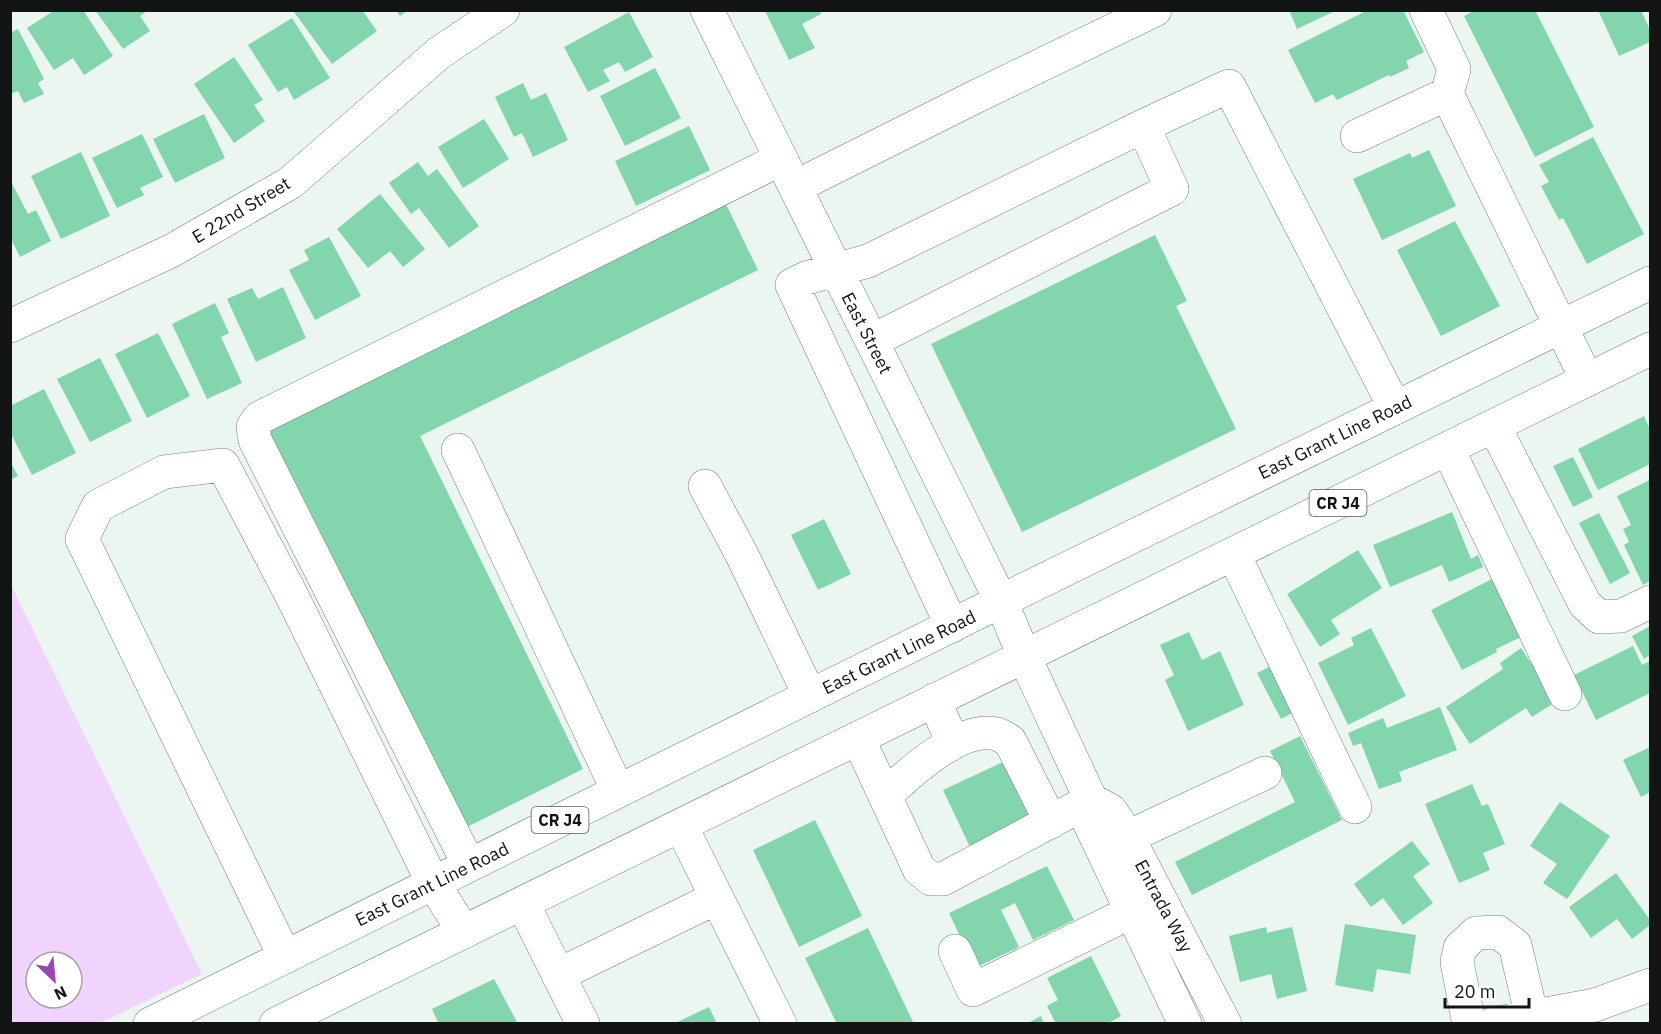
<svg xmlns="http://www.w3.org/2000/svg" width="1661" height="1034" viewBox="0 0 1661 1034" font-family="'IBM Plex Sans',sans-serif">
  <style>
    .green { fill: #f1d4fd; fill-rule: evenodd }
    .building { fill: #82d5ad }
    .lines { fill: none; stroke-linecap: round; stroke-linejoin: round }
    .minor-casing { stroke: #78817c; stroke-width: 34 }
    .major-casing { stroke: #78817c; stroke-width: 34 }
    .minor { stroke: #fff; stroke-width: 33 }
    .major { stroke: #fff; stroke-width: 33 }
    .labels { text-anchor: middle; dominant-baseline: central; stroke-width: 5; stroke-linejoin: round; paint-order: stroke }
    .shield { fill: #fff; stroke: #595b5a; stroke-width: 1.5 }
    .shield-label { font-size: 16px; font-weight: bold; fill: #121513 }
    .street-label { font-size: 18px; fill: #121513; stroke: #fff }
  </style>
  <rect width="100%" height="100%" fill="#ebf6f0"/>
  <path class="green" d="M10,583L202,974L100,1023H11ZM36,962H72V998H36Z"/>
  <path class="building" d="M55,10H83L113,56L84,75L73,58L54,70L27,28Z
    M95,10H148L140,16L150,31L123,49Z
    M295,10H362L377,31L332,64L294,12Z
    M396,10H408L400,16Z
    M766,10H819L821,14L802,24L815,48L789,60L765,11Z
    M1289,10H1337L1297,29Z
    M1368,10H1403L1424,52L1406,61L1409,68L1390,77L1389,75L1337,100L1333,94L1315,103L1288,50Z
    M1475,10H1535L1594,127L1535,157L1464,16Z
    M1598,10H1641L1650,30V42L1619,56Z
    M629,12L653,57L625,72L619,62L603,70L610,81L588,92L564,47Z
    M292,18L330,78L294,100L287,87L278,92L248,45Z
    M18,29L44,79L38,83L44,94L24,103L18,91L10,94V33Z
    M234,57L263,100L254,105L265,121L234,143L194,84Z
    M655,68L681,118L625,146L600,96Z
    M523,83L531,100L546,93L568,140L533,157L522,133L514,137L495,97Z
    M204,114L225,158L175,183L153,139Z
    M484,119L509,159L463,188L438,147Z
    M689,126L710,170L636,206L615,161Z
    M142,134L163,177L140,188L144,195L117,208L92,158Z
    M1593,137L1644,234L1587,264L1563,218L1559,220L1541,186L1549,182L1539,165Z
    M1429,150L1456,206L1382,240L1353,179L1410,153L1412,158Z
    M81,152L110,216L61,239L31,176Z
    M418,162L428,176L437,169L479,226L449,248L419,208L411,214L389,183Z
    M10,180L28,214L36,210L51,241L20,257L12,241H10Z
    M380,194L425,249L403,267L390,251L368,268L337,229Z
    M724,200L758,270L420,436L583,769L457,832L259,429Z
    M1455,221L1500,306L1441,336L1397,250Z
    M1155,235L1187,301L1176,306L1236,429L1022,532L931,344Z
    M329,237L361,296L315,320L289,270L309,260L304,250Z
    M283,287L306,338L256,362L227,299L252,288L258,299Z
    M215,303L229,333L221,337L242,383L207,399L172,324Z
    M158,333L190,396L147,418L115,354Z
    M100,358L132,421L90,442L57,379Z
    M44,389L76,453L32,475L10,432V406Z
    M1644,416L1649,427L1650,426V464L1598,490L1578,449Z
    M1573,457L1593,497L1573,507L1553,466Z
    M10,461L18,476L10,480Z
    M1650,480V581L1643,585L1624,545L1629,542L1623,529L1631,525L1617,496Z
    M1452,512L1471,559L1478,555L1483,567L1449,582L1442,565L1390,587L1373,545Z
    M1599,513L1630,573L1610,584L1579,523Z
    M824,519L851,574L818,590L791,535Z
    M1358,550L1382,588L1331,620L1340,634L1320,647L1287,594Z
    M1492,579L1521,637L1496,649L1497,652L1462,670L1431,610Z
    M1650,626V655L1644,659L1632,636Z
    M1371,628L1406,696L1348,725L1318,663L1354,645L1351,638Z
    M1189,632L1202,660L1220,651L1244,705L1188,731L1165,680L1174,675L1160,645Z
    M1633,646L1642,665L1650,661V693L1596,720L1574,675Z
    M1521,648L1557,701L1532,717L1526,708L1470,744L1446,707L1503,669L1500,663Z
    M1279,662L1302,708L1281,719L1257,673Z
    M1440,707L1457,750L1399,772L1402,781L1379,789L1361,743L1353,746L1348,733L1383,718L1387,728Z
    M1300,736L1342,820L1192,895L1175,862L1295,802L1270,751Z
    M1650,747V792L1641,797L1623,760Z
    M1005,761L1031,818L970,847L943,790Z
    M1472,784L1482,806L1488,804L1505,844L1483,853L1490,870L1459,883L1425,804Z
    M1560,802L1610,836L1567,899L1543,883L1557,864L1530,846Z
    M815,820L862,916L799,947L753,850Z
    M1412,841L1430,864L1413,876L1433,903L1403,925L1383,898L1371,907L1354,884Z
    M1047,866L1074,920L1033,940L1015,903L1001,910L1019,947L975,968L949,913Z
    M1616,873L1650,920V925L1632,939L1617,919L1591,938L1569,907Z
    M1345,924L1416,935L1410,974L1377,969L1373,992L1335,985Z
    M1266,927L1267,933L1292,927L1307,991L1277,999L1271,974L1240,982L1229,936Z
    M868,928L914,1024H837L805,958Z
    M1091,956L1121,1016L1107,1024H1056L1047,1006L1058,1000L1047,978Z
    M494,979L518,1024H439L432,1009Z
    M709,1007L717,1024H673Z
    M1041,1016L1044,1024H1026Z"/>
  <g class="lines">
    <defs>
      <path id="minor" d="M707,10L1001,601L1024,656L1091,800L1089,822L1185,1024
        M1426,10L1454,69L1447,94L1587,380
        M1357,136L1447,94
        M795,187L977,96L1155,10
        M10,326L171,251L290,183L439,53L503,10
        M872,341L1172,189L1143,126
        M1494,426L1585,604L1599,617L1621,616L1650,602
        M1448,449L1565,694
        M458,450L618,791
        M705,486L742,555L810,696
        M1234,555L1355,807
        M952,626L792,285L806,278L868,261L1143,126L1229,86L1395,408
        M934,700L950,736V745
        M858,738L919,869L931,879H943L1091,800
        M885,796C909,773 961,725 997,734C1001,735 1006,739 1010,741L1051,822
        M1091,800L1111,811L1128,837L1225,1024
        M681,826L780,1024
        M1128,837L1265,773
        M469,865L255,440L253,427L259,418L781,159
        M523,904L583,1024
        M955,951L973,990L1131,912
        M285,957L82,539L98,506L164,472L223,465L292,596L433,883L464,932
        M558,975L716,898
        M1469,1024L1457,962L1460,948L1476,933L1498,932L1515,945L1532,1017
        M1492,1024L1595,1005L1650,985"/>
      <path id="major" d="M150,1024L1001,601L1650,283
        M276,1024L1650,349"/>
    </defs>
    <use href="#minor" class="minor-casing"/>
    <use href="#major" class="major-casing"/>
    <use href="#minor" class="minor"/>
    <use href="#major" class="major"/>
  </g>
  <g class="labels">
    <g class="shield">
      <rect x="1309.5" y="490" width="57" height="26" rx="4.5"/>
      <rect x="531.5" y="807" width="57" height="26" rx="4.5"/>
    </g>
    <g class="shield-label">
      <text x="1338" y="503">CR J4</text>
      <text x="560" y="820">CR J4</text>
    </g>
    <g class="street-label">
      <text transform="translate(241 210) rotate(-31)">E 22nd Street</text>
      <text transform="translate(867 333) rotate(63)">East Street</text>
      <text transform="translate(1335 437) rotate(-26)">East Grant Line Road</text>
      <text transform="translate(899 652) rotate(-26)">East Grant Line Road</text>
      <text transform="translate(432 884) rotate(-26)">East Grant Line Road</text>
      <text transform="translate(1164 906) rotate(62)">Entrada Way</text>
    </g>
  </g>
  <rect width="1661" height="1034" fill="none" stroke="#121513" stroke-width="24"/>
  <g transform="translate(54 980) rotate(154)"><circle r="28" fill="#ffffff" stroke="#a0a1a1" stroke-width="1.5"/>
  <path d="M0-4.5L10 22L0 15L-10 22Z" fill="#9a47b6"/>
  <text y="-9" font-size="16" font-weight="bold" text-anchor="middle" fill="#121513">N</text>
  </g>
  <path d="M1445 998v9h84v-9" fill="none" stroke="#121513" stroke-width="3"/>
  <text x="1454" y="998" font-size="18" fill="#121513" stroke="#ffffff" stroke-width="4.5" paint-order="stroke">20 m</text>
</svg>
